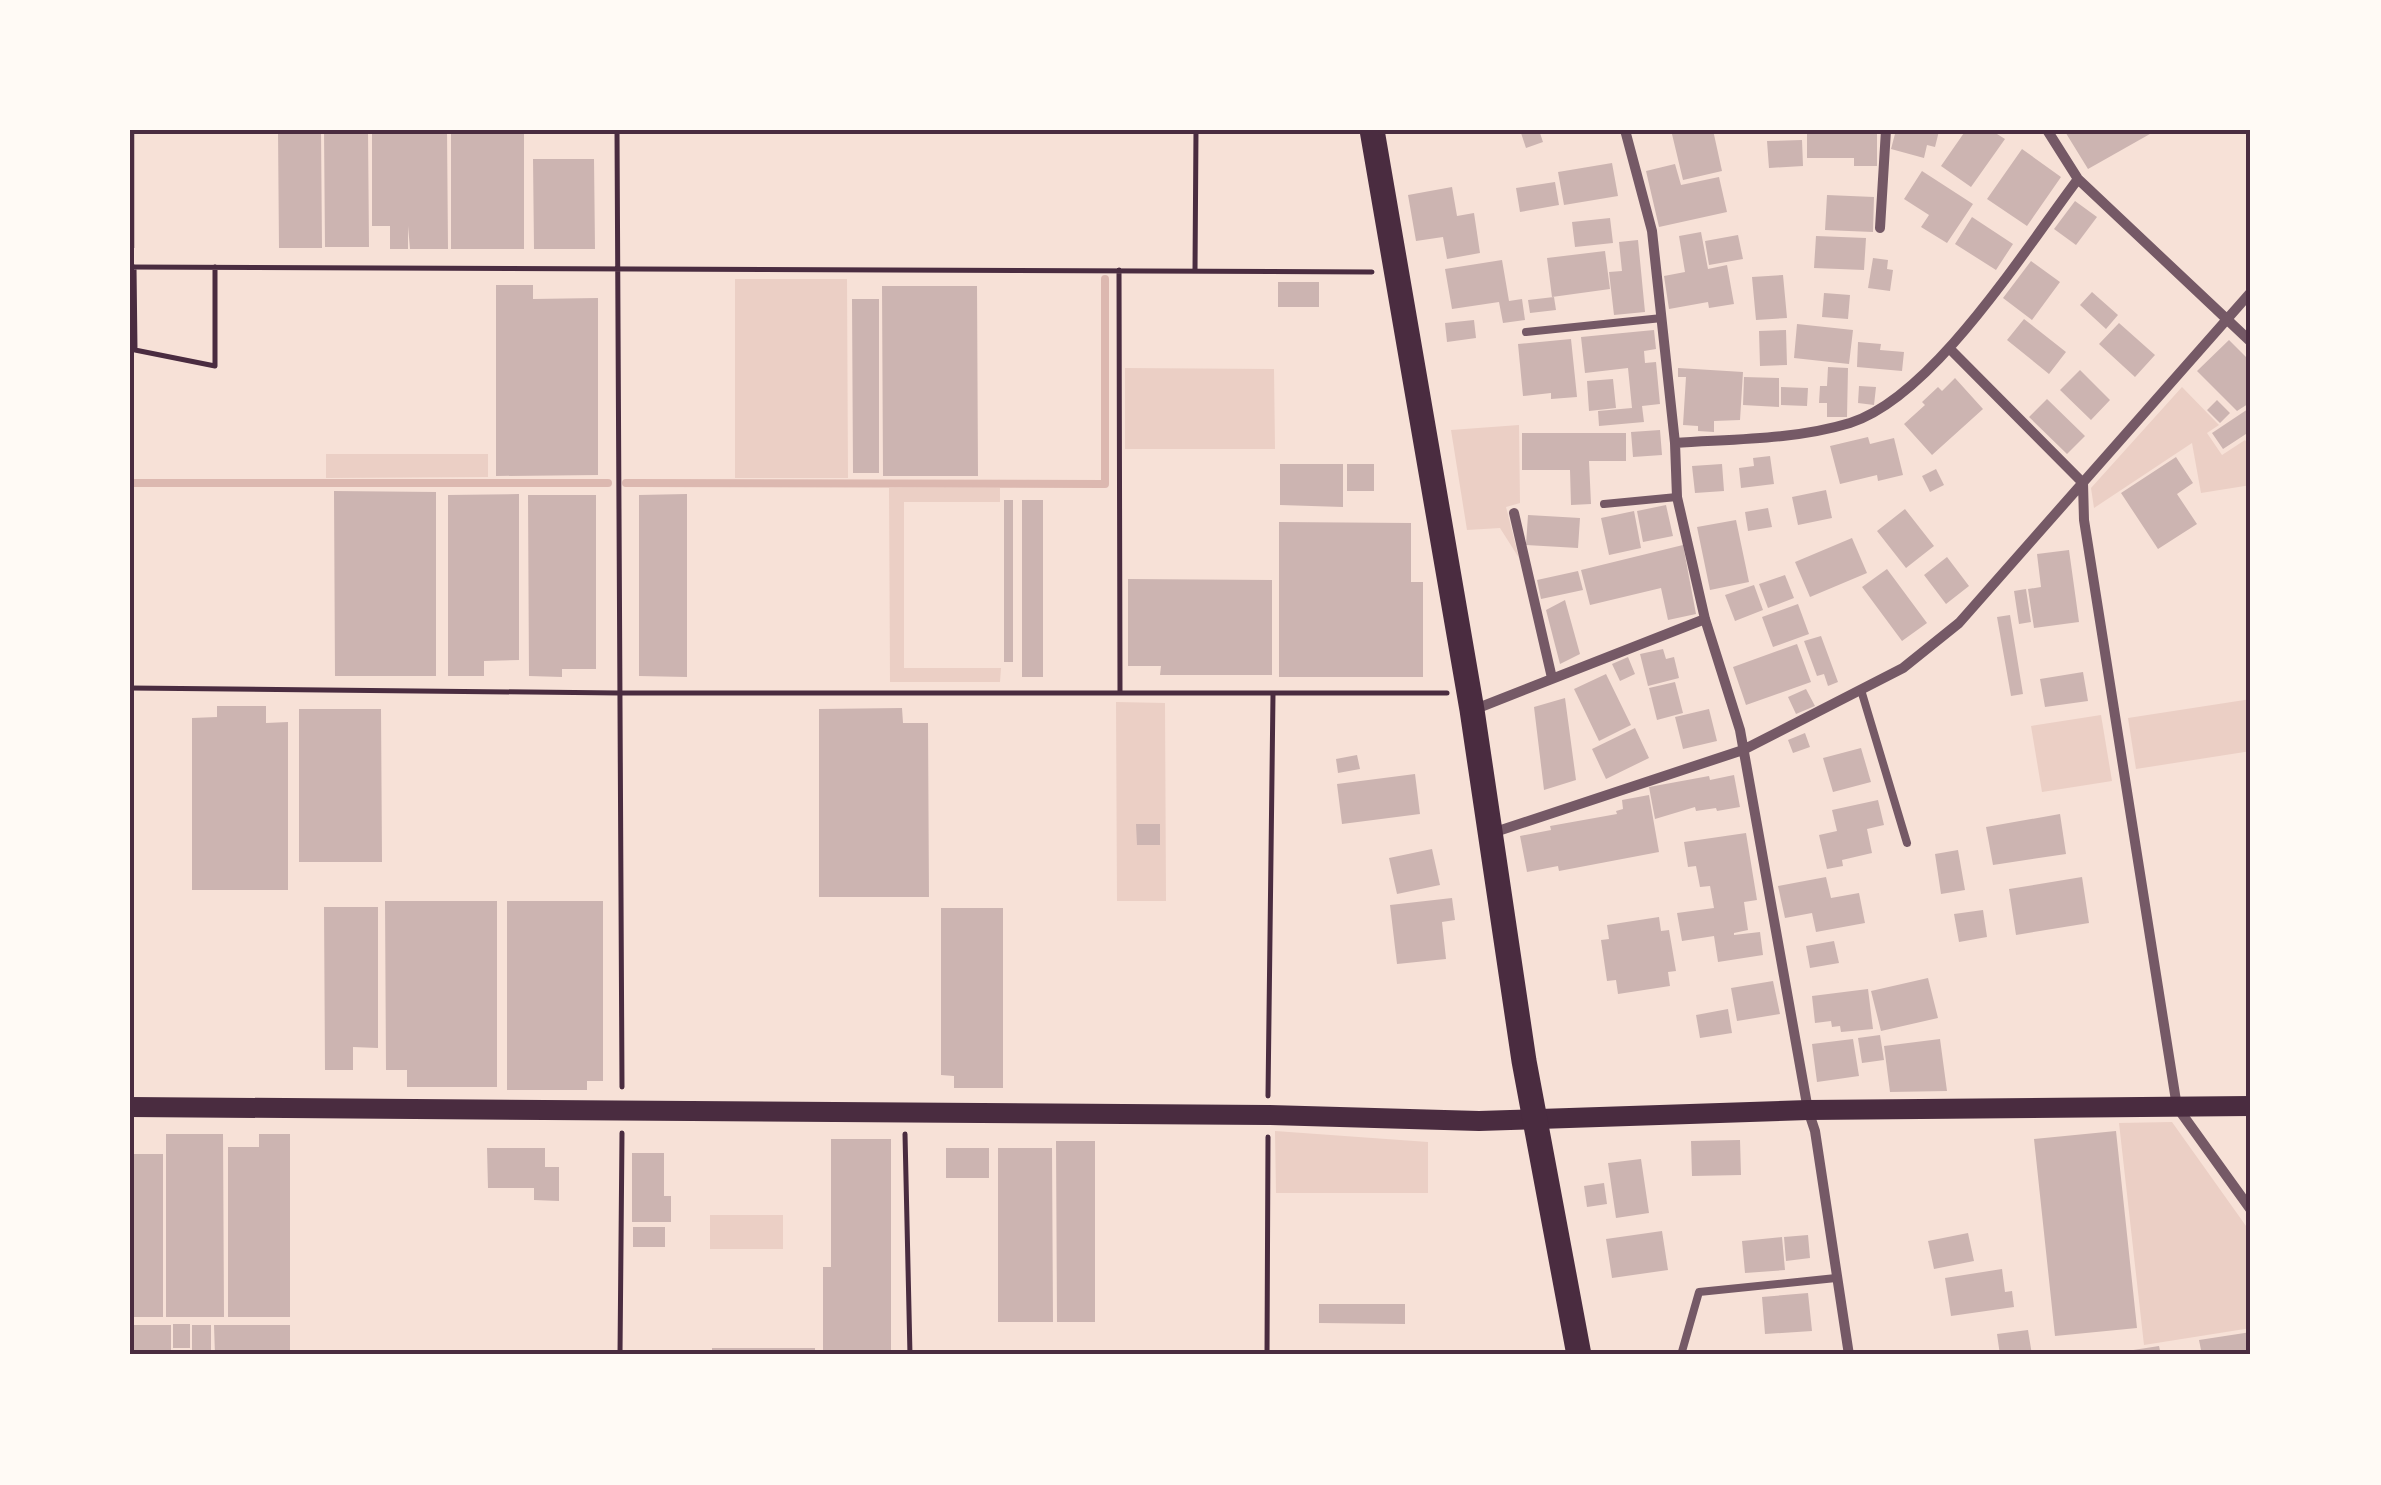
<svg xmlns="http://www.w3.org/2000/svg" width="2381" height="1485" viewBox="0 0 2381 1485" font-family="'Varela Round',sans-serif">
  <style>
    .green { fill: #ebcfc5 }
    .lines { fill: none; stroke-linecap: round; stroke-linejoin: round }
    .stream { stroke: #dcb8b0; stroke-width: 8 }
    .building { fill: #ccb4b1 }
    .path { stroke: #4a2c40; stroke-width: 5 }
    .service { stroke: #755966; stroke-width: 8 }
    .minor { stroke: #755966; stroke-width: 10 }
    .secondary { stroke: #4a2c40; stroke-width: 20 }
    .trunk { stroke: #4a2c40; stroke-width: 25 }
    .neatline { fill: none; stroke: #4a2c40; stroke-width: 4 }
  </style>
  <rect width="100%" height="100%" fill="#f7e1d7"/>
  <path class="green" d="M735,279H847L848,478H735Z
    M1125,368L1274,369L1275,449H1125Z
    M2182,387L2219,425L2207,433L2222,455L2245,440L2251,448V485L2201,493L2192,443L2094,508L2091,488Z
    M1519,425L1520,503L1506,507L1519,558L1500,528L1467,530L1451,430Z
    M326,454H488V477L326,478Z
    M889,488H1000V502H904V668H1001L1000,682H890Z
    M2251,699V751L2136,769L2128,718Z
    M1116,702L1165,703L1166,901H1117Z
    M2101,715L2112,781L2042,792L2031,726Z
    M2172,1122L2251,1233V1328L2144,1345L2119,1123Z
    M1275,1131L1428,1142V1193H1276Z
    M710,1215H783V1249H710Z"/>
  <g class="lines">
    <path class="stream" d="M130,483H608
      M626,483L1105,484V279"/>
  </g>
  <path class="building" d="M130,130H135V248H130Z
    M278,130H321L322,248H279Z
    M324,130H368L369,247H325Z
    M372,130H447L448,249H410L408,226V249H390V226H372Z
    M451,130H524V249H451Z
    M1520,130H1539L1543,142L1526,148Z
    M1671,130H1713L1722,171L1683,180Z
    M1807,130H1877V166H1854V158H1807Z
    M1896,130H1933L1939,131L1935,147L1927,145L1924,158L1891,149Z
    M1966,130H2000L1997,134L2005,139L1971,187L1941,166Z
    M2064,130H2157L2088,169Z
    M1802,140L1803,166L1769,168L1767,141Z
    M2022,149L2061,177L2027,226L1987,199Z
    M533,159H594L595,249H534Z
    M1612,163L1618,196L1564,205L1558,172Z
    M1675,164L1681,185L1719,177L1727,212L1659,227L1646,171Z
    M1922,171L1973,204L1947,243L1921,227L1929,215L1904,199Z
    M1555,182L1559,205L1520,212L1516,188Z
    M1452,187L1457,216L1474,213L1480,253L1447,259L1443,237L1416,241L1408,195Z
    M1827,195L1874,197L1873,232L1825,230Z
    M2075,201L2097,217L2076,245L2054,229Z
    M1972,217L2013,244L1996,270L1955,244Z
    M1610,218L1613,243L1575,247L1572,222Z
    M1701,232L1708,269L1727,265L1734,304L1709,308L1708,302L1669,309L1664,276L1685,272L1679,236Z
    M1738,235L1743,259L1709,265L1705,241Z
    M1816,236L1866,238L1864,270L1814,268Z
    M1638,240L1645,312L1614,315L1609,272L1622,271L1619,242Z
    M1605,251L1610,289L1552,297L1547,258Z
    M1873,258L1888,260L1887,269L1893,270L1890,291L1868,288Z
    M1502,260L1509,301L1522,299L1525,320L1503,323L1499,302L1452,309L1445,269Z
    M2031,261L2060,282L2032,320L2003,298Z
    M1783,275L1787,318L1756,320L1752,277Z
    M1278,282H1319V307H1278Z
    M496,285H533V299L598,298V475L496,476Z
    M882,286H977L978,476H883Z
    M2092,292L2118,315L2106,329L2080,305Z
    M1824,293L1850,295L1848,319L1822,317Z
    M1554,297L1556,310L1530,313L1528,300Z
    M852,299H879V473H853Z
    M2024,319L2066,352L2049,374L2007,340Z
    M1474,320L1476,338L1447,342L1445,323Z
    M2119,323L2155,355L2135,377L2099,344Z
    M1797,324L1853,330L1849,364L1794,358Z
    M1654,330L1656,349L1644,351L1645,363L1656,362L1660,404L1642,406L1644,422L1599,426L1598,411L1632,408L1628,368L1585,373L1581,337Z
    M1786,330L1787,365L1760,366L1759,331Z
    M1571,339L1577,397L1551,399V393L1523,396L1518,344Z
    M2229,340L2251,362V402L2237,411L2197,371Z
    M1858,342L1881,344L1880,350L1904,352L1902,371L1857,367Z
    M1828,367L1848,368L1847,417H1827V403H1819L1820,386H1827Z
    M1678,368L1743,372L1740,420L1714,421V432L1698,431V426L1683,425L1686,377H1678Z
    M2080,370L2110,400L2091,420L2060,390Z
    M1744,377L1779,378V407L1743,405Z
    M1955,378L1983,409L1932,455L1904,424L1925,405L1922,402L1938,387L1942,391Z
    M1613,379L1616,408L1589,411L1587,381Z
    M1859,386L1876,387L1874,405L1858,403Z
    M1781,387L1808,388L1807,406L1781,405Z
    M2047,399L2085,436L2067,454L2029,417Z
    M2217,400L2230,413L2220,423L2207,410Z
    M2251,407V441L2246,434L2223,449L2212,433Z
    M1660,430L1662,455L1633,457L1631,432Z
    M1522,433H1626V461H1589L1591,504L1571,505L1570,470H1522Z
    M1868,437L1870,444L1894,438L1903,475L1878,481L1877,475L1840,484L1830,446Z
    M1770,456L1774,484L1741,488L1739,468L1754,466L1753,458Z
    M2176,457L2193,483L2177,494L2197,524L2158,549L2121,493Z
    M1280,464H1343V507L1280,505Z
    M1347,464H1374V491H1347Z
    M1722,464L1724,491L1695,493L1692,466Z
    M1936,469L1944,485L1930,492L1922,476Z
    M1826,490L1832,518L1798,525L1792,497Z
    M334,491L436,492V676H335Z
    M519,494V660L484,661V676H448V495Z
    M687,494V677L639,676V495Z
    M528,495H596V669H562V677L529,676Z
    M1004,500H1013V662H1004Z
    M1022,500H1043V677H1022Z
    M1666,505L1673,536L1643,542L1637,511Z
    M1768,508L1772,527L1748,531L1745,512Z
    M1905,509L1934,546L1906,568L1877,531Z
    M1634,511L1641,548L1609,555L1601,518Z
    M1528,515L1580,518L1578,548L1526,545Z
    M1736,520L1749,582L1710,590L1697,527Z
    M1279,522L1411,523V582H1423V677H1279Z
    M1852,538L1867,573L1810,597L1795,562Z
    M1683,545L1696,614L1668,620L1661,588L1590,605L1581,570Z
    M2069,550L2079,622L2034,628L2028,589L2041,587L2037,554Z
    M1947,557L1969,586L1946,604L1924,575Z
    M1887,569L1927,623L1902,641L1862,587Z
    M1578,571L1583,590L1541,599L1537,580Z
    M1785,575L1794,598L1768,608L1759,584Z
    M1128,579L1272,580V675H1160L1161,666H1128Z
    M1754,585L1763,610L1735,621L1725,595Z
    M2026,589L2031,622L2019,624L2014,591Z
    M1565,600L1580,654L1560,664L1546,610Z
    M1798,604L1809,634L1773,647L1762,617Z
    M2010,615L2023,694L2011,696L1997,617Z
    M1821,636L1838,682L1828,686L1824,674L1817,676L1804,641Z
    M1797,644L1811,682L1746,705L1733,667Z
    M1663,649L1666,659L1674,657L1679,678L1648,686L1640,654Z
    M1628,657L1635,674L1620,681L1612,664Z
    M2083,672L2088,701L2045,707L2040,679Z
    M1606,674L1631,725L1599,741L1574,689Z
    M1675,682L1683,713L1657,720L1649,688Z
    M1806,689L1815,706L1796,714L1788,697Z
    M1565,698L1576,780L1544,790L1534,707Z
    M217,706H266V723L288,722V890H192V718L217,717Z
    M902,708L903,723H928L929,897H819V709Z
    M299,709H381L382,862H299Z
    M1709,709L1717,741L1683,749L1675,717Z
    M1635,728L1649,758L1606,779L1592,749Z
    M1805,733L1810,747L1793,753L1788,740Z
    M1861,748L1871,782L1833,792L1823,758Z
    M1357,755L1360,769L1338,773L1336,759Z
    M1415,774L1420,814L1342,824L1337,784Z
    M1734,775L1740,807L1717,811L1716,808L1696,811L1695,807L1655,819L1649,787L1709,776L1710,780Z
    M1649,795L1659,852L1559,871L1558,866L1527,872L1520,836L1551,830L1550,826L1617,814L1616,811L1623,809L1622,800Z
    M1878,800L1884,825L1867,829L1872,853L1842,860L1843,866L1827,869L1819,835L1837,831L1832,810Z
    M2060,814L2066,854L1993,865L1986,827Z
    M1136,824H1160V845H1137Z
    M1746,833L1757,900L1744,902L1748,930L1734,933V935L1760,932L1763,955L1718,962L1714,936L1682,941L1677,913L1714,908L1710,886L1700,887L1696,866L1688,867L1684,842Z
    M1432,849L1440,885L1397,894L1389,858Z
    M1958,850L1965,890L1941,894L1935,854Z
    M1826,877L1831,898L1859,893L1865,923L1816,932L1812,913L1785,918L1778,886Z
    M2082,877L2089,923L2016,935L2009,889Z
    M1452,898L1455,920L1442,922L1446,959L1397,964L1390,905Z
    M385,901H497V1087H407V1070H386Z
    M507,901H603V1081H587V1090H507Z
    M324,907H378V1048L353,1047V1070H325Z
    M941,908H1003V1088H954V1076L941,1075Z
    M1983,910L1987,937L1959,942L1954,914Z
    M1659,917L1661,931L1669,930L1676,971L1668,972L1670,986L1618,994L1616,980L1607,981L1601,940L1609,939L1607,925Z
    M1834,941L1839,963L1810,968L1806,946Z
    M1928,978L1938,1018L1881,1031L1871,991Z
    M1773,981L1780,1014L1737,1021L1731,988Z
    M1868,989L1873,1029L1841,1032L1840,1026L1832,1027L1831,1021L1815,1023L1812,996Z
    M1728,1009L1732,1033L1700,1038L1696,1015Z
    M1880,1035L1884,1060L1862,1063L1858,1038Z
    M1853,1039L1859,1076L1817,1082L1812,1044Z
    M1940,1039L1947,1091L1890,1092L1884,1046Z
    M2116,1131L2137,1328L2055,1336L2034,1139Z
    M166,1134H223L224,1317H166Z
    M259,1134H290V1317H228V1147H259Z
    M831,1139H891V1355H823V1267H831Z
    M1740,1140L1741,1175L1692,1176L1691,1141Z
    M1056,1141H1095V1322H1057Z
    M487,1148H545V1167H559V1201L534,1200V1188H488Z
    M946,1148H989V1178H946Z
    M998,1148H1052L1053,1322H998Z
    M632,1153H664V1196H671V1222H632Z
    M134,1154H163V1317H134Z
    M1641,1159L1649,1213L1616,1218L1608,1163Z
    M1604,1183L1607,1204L1587,1207L1584,1186Z
    M633,1227H665V1247H633Z
    M1662,1231L1668,1270L1612,1278L1606,1239Z
    M1968,1233L1974,1261L1934,1269L1928,1241Z
    M1808,1235L1810,1258L1786,1261L1784,1237Z
    M1782,1237L1785,1270L1745,1273L1742,1241Z
    M2002,1269L2005,1292L2012,1291L2014,1307L1951,1316L1945,1278Z
    M1808,1293L1812,1331L1765,1334L1762,1297Z
    M1319,1304H1405V1324L1319,1323Z
    M173,1324H190V1348H173Z
    M130,1325H171V1355H130Z
    M192,1325H211V1355H192Z
    M214,1325H290V1355H215Z
    M2028,1330L2032,1355H2000L1997,1334Z
    M2251,1332V1355H2202L2199,1340Z
    M2159,1346L2161,1355H2115L2114,1353Z
    M712,1348H815V1355H712Z"/>
  <g class="lines">
    <path class="path" d="M617,130L622,1087
      M130,267L1372,272
      M134,267L135,350L215,366V267
      M1119,270L1120,692
      M1195,271L1196,130
      M130,688L618,693H1447
      M1268,1096L1273,694
      M905,1134L910,1355
      M620,1355L622,1133
      M1267,1355L1268,1137"/>
    <path class="service" d="M1526,332L1662,318
      M1604,504L1677,497
      M1861,690L1907,843
      M1681,1355L1699,1292L1836,1278"/>
    <path class="minor" d="M1625,130L1652,231L1675,443L1677,497L1705,619L1740,730L1808,1110L1815,1131L1849,1355
      M2047,130L2078,179L2251,342
      M1880,228L1886,130
      M1950,349L2083,483L2084,520L2177,1107L2251,1210
      M1675,443C1733,439 1794,440 1850,423C1933,397 2025,249 2078,179
      M1514,513L1552,678
      M1473,710L1705,619
      M1489,834L1743,750L1903,668L1959,623L2251,292"/>
    <path class="secondary" d="M130,1107L1268,1115L1479,1121L1808,1110L2251,1106"/>
    <path class="trunk" d="M1372,130L1472,710L1524,1061L1579,1355"/>
  </g>
  <rect width="2381" height="1485" fill="none" stroke="#fffaf5" stroke-width="265"/>
  <rect x="132" y="132" width="2116" height="1220" class="neatline"/>
</svg>
